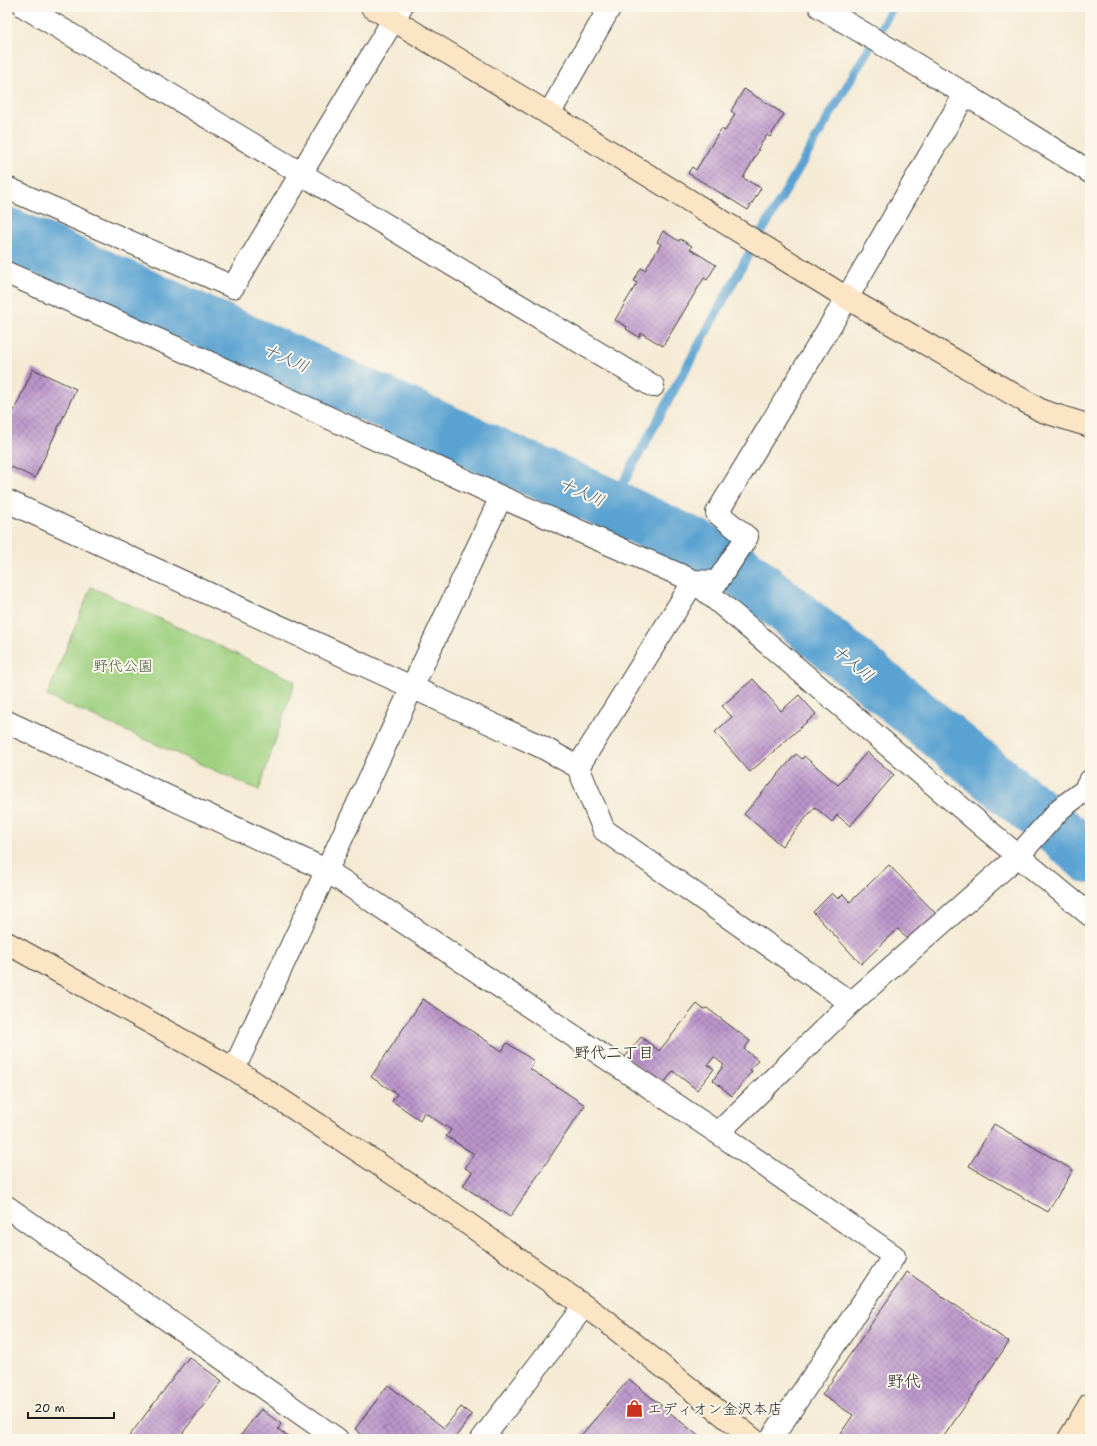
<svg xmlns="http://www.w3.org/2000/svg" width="1097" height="1446" viewBox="0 0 1097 1446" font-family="'Shantell Sans','Klee One',sans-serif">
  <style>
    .park { fill: #9ed07f; stroke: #5d764e }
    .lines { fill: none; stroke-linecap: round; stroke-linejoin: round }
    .stream { stroke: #5aa2d1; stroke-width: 9 }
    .river { stroke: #5aa2d1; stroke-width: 52 }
    .building { fill: url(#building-cross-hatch) }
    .street-casing { stroke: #3d3b38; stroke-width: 24 }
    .secondary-casing { stroke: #3d3b38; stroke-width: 24 }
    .street { stroke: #fff; stroke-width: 22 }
    .secondary { stroke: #fce5c4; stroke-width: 22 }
    .labels { text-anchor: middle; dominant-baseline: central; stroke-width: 4; stroke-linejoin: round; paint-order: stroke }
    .park-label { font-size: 15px; fill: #4a5b3f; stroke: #fbf7ec }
    .poi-label { font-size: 15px; fill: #1c1c1c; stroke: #fbf7ec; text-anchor: start }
    .water-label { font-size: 16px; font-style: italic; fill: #38586d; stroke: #fbf7ec }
    .neighbourhood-label { font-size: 16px; fill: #1c1c1c; stroke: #fbf7ec }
    .quarter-label { font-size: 17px; fill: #1c1c1c; stroke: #fbf7ec }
  </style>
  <defs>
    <pattern id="building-cross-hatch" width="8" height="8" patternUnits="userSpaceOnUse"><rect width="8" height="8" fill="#bb94cb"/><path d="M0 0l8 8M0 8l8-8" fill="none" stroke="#9778a4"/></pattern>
  </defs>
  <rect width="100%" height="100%" fill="#fbf7ec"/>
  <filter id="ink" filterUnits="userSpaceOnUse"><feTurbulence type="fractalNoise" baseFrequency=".025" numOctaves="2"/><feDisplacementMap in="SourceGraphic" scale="8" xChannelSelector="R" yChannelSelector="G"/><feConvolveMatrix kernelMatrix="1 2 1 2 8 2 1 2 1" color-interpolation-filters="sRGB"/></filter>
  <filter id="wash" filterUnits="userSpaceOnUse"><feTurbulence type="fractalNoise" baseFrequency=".012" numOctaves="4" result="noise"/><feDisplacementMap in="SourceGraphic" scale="16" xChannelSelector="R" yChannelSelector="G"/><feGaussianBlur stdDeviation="0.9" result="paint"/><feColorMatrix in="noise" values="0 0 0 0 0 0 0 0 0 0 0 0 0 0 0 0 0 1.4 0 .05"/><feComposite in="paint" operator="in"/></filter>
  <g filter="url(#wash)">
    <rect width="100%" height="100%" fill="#f5ead4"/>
    <path class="park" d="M91,587L295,681L259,790L47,696Z"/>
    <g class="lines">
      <path class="stream" d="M611,505L746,259L893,7"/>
      <path class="river" d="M7,233L611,505L729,561L1043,818L1090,858"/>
    </g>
    <g id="blocks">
      <path class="building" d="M744,89L784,114L770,137L767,135L757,150H759L743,178L761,188L748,210L688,173L692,167L696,170L721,129L725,131L735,114L731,111Z
        M663,231L679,241L680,239L692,246L690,249L716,265L707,280L704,278L663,346L641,333L639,337L626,329L627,327L615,320L637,283L634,281L641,268L645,270L661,244L657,242Z
        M33,369L76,389L35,478L7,465V426Z
        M753,679L781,711L799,695L816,714L750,772L715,732L732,717L722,706Z
        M867,752L894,775L850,826L837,815L832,822L815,807L782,846L744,814L796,754L802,759L804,756L838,785Z
        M889,865L942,920L914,946L898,929L861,964L813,912L832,893L838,899L843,894L850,902Z
        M423,999L502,1051L507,1043L534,1061L530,1069L585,1105L510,1217L463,1186L472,1172L465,1168L474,1154L446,1136L451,1130L424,1112L420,1120L392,1101L397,1094L371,1077Z
        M697,1004L703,1009L707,1008L750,1041L744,1049L758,1060L750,1070L752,1071L732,1096L713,1080L724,1065L714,1057L708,1065L714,1069L697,1090L673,1071L662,1086L625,1057L641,1037L659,1051Z
        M994,1124L1073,1170L1048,1212L969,1166Z
        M907,1272L1009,1342L942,1439H837L853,1415L822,1395Z
        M189,1357L222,1381L178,1439H127Z
        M629,1379L702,1439H578Z
        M388,1385L444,1428L461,1407L472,1415L454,1439H367L355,1429Z
        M261,1409L281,1424L278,1429L291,1439H238Z"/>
    </g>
  </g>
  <g filter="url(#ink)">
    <use href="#blocks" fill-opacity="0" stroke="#3d3b38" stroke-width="1"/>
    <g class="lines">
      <defs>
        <path id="street" d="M25,7L653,386
          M820,7L965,94L1090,172
          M549,114L610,7
          M7,188L233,287L401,7
          M7,273L195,356L501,497L694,581L1018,856L1090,915
          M7,501L542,747L578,767L604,830L851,1003
          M7,722L326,870L718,1133
          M578,767L694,581L717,582L747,537L717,513L847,298L965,94
          M234,1069L501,497
          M7,1207L337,1439
          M482,1439L584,1306
          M771,1439L894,1256L718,1133L851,1003L1018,856L1061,808L1084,791L1090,781"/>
        <path id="secondary" d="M372,7L549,114L847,298L1042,411L1090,426
          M7,943L234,1069L457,1216L607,1322L753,1439
          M1069,1439L1090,1404"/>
      </defs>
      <use href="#street" class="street-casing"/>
      <use href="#secondary" class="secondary-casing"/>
      <use href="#street" class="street"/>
      <use href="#secondary" class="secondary"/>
    </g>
  </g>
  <defs>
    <symbol id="shop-bare" viewBox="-9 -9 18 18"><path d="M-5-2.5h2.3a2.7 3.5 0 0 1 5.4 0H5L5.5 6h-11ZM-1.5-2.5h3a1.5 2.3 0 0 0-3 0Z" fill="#c8321e" stroke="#fbf7ec" stroke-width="2.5" paint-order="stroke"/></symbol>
  </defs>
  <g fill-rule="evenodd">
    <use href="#shop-bare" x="622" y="1396" width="25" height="25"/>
  </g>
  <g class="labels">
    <g class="park-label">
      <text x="123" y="666">野代公園</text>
    </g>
    <g class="poi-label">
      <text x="647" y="1409">エディオン金沢本店</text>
    </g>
    <g class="water-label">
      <text transform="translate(286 358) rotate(24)">十人川</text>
      <text transform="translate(582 492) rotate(24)">十人川</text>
      <text transform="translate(853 663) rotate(39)">十人川</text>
    </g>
    <g class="neighbourhood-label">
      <text x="614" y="1052">野代二丁目</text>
    </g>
    <g class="quarter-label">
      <text x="904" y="1381">野代</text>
    </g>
  </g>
  <rect width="1097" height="1446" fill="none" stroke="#fbf7ec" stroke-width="24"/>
  <path d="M28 1412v6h86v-6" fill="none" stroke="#1c1c1c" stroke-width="2"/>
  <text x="34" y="1412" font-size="12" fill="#1c1c1c" stroke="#fbf7ec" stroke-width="3" paint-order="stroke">20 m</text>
</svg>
